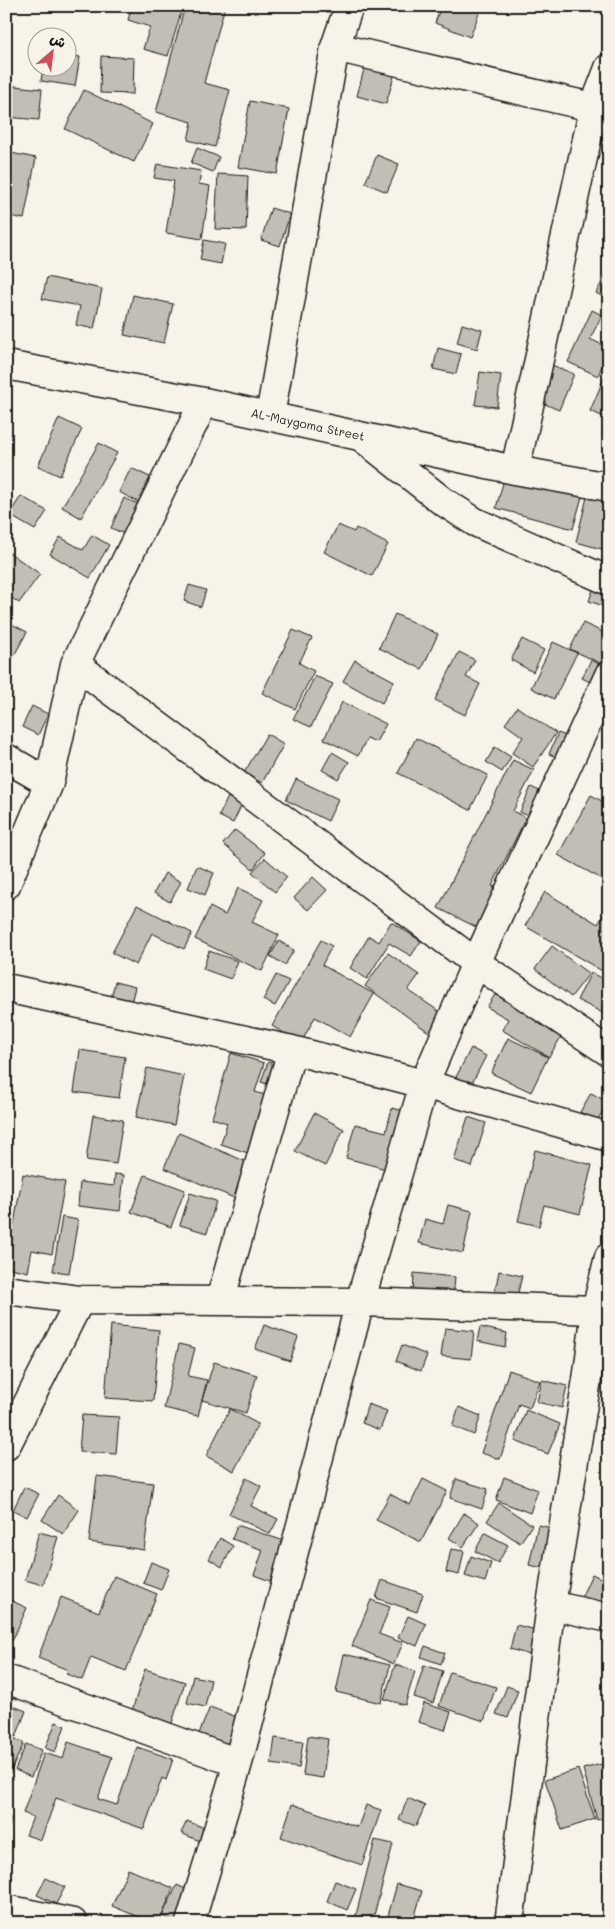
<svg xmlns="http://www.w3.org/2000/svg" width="615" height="1929" viewBox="0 0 615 1929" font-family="Mali,'Playpen Sans Arabic',sans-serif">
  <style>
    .building { fill: #c0beb5; stroke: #1c1c1c }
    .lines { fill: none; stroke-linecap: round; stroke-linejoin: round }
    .minor-casing { stroke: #1c1c1c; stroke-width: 31 }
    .minor { stroke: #f7f3e8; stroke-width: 28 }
    .labels { text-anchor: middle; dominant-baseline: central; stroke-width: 4.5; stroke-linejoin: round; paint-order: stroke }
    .street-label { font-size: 12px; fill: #1c1c1c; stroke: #f7f3e8 }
  </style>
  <rect width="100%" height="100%" fill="#f7f3e8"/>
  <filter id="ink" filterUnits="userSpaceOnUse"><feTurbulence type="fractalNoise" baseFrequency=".02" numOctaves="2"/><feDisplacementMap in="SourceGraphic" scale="10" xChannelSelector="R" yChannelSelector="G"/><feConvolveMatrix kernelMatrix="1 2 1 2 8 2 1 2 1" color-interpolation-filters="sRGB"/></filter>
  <g filter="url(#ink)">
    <path class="building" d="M132,6H183L168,56L143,49L150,27L128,20Z
      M185,6H225L204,83L230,90L215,147L188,140L192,122L156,112Z
      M441,6H482L470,37L435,23Z
      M369,50L399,59L386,104L357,96Z
      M68,55L80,57L75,86L41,81L43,68H68Z
      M101,56L134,58L133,94L100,93Z
      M6,85L42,89L39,120L6,117Z
      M84,90L153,124L134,162L65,129Z
      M250,101L289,109L277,174L238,167Z
      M197,148L219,157L213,172L191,163Z
      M6,152L36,158L24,219L6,215Z
      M377,155L399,164L387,192L365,183Z
      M157,164L201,171L199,184L210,186L202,239L166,233L174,181L154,178Z
      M218,174L248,176L246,230L215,229Z
      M271,208L290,214L280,246L261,240Z
      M204,240L225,244L221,264L200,260Z
      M609,270V300L596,293Z
      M47,277L102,289L94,329L76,325L80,306L42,299Z
      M133,295L173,304L164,343L124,335Z
      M592,310L602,315L590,339L609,348L598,376L568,362Z
      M462,324L482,330L477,349L457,343Z
      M438,348L461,354L456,374L433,369Z
      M547,363L574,374L559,410L533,399Z
      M480,372L501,375L497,407L475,405Z
      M604,378L609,380V419L590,411Z
      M59,418L82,429L60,476L38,466Z
      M99,443L117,453L81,518L62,507Z
      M131,468L156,480L144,505L119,492Z
      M506,472L583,493L573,529L496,508Z
      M588,493L609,498V551L576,542Z
      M21,496L47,511L35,530L9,515Z
      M124,498L145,507L131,537L111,528Z
      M338,525L354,532L356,528L388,544L372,576L324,552Z
      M92,535L109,545L90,578L50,554L60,537L83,550Z
      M7,551L40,574L19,603L6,594Z
      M189,585L206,590L201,607L184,601Z
      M594,587L609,592V608L589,601Z
      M395,614L438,634L422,669L379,648Z
      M6,621L27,632L6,670Z
      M583,623L609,635V651L602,664L570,649Z
      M293,630L312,638L299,663L314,671L295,709L262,693Z
      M522,639L544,650L533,672L511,660Z
      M553,642L577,653L554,699L531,688Z
      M459,652L475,660L466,677L480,684L465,715L435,700Z
      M355,660L394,681L382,703L343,681Z
      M591,660L609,669L604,689L582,678Z
      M315,676L333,684L311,727L293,719Z
      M342,702L386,724L376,742L367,738L358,756L324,739Z
      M32,706L48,714L38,735L22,727Z
      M517,707L556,733L533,767L512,753L523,737L505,724Z
      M558,733L574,739L566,761L549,754Z
      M267,734L284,744L262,783L244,773Z
      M416,738L488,775L470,810L398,773Z
      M495,747L511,757L502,772L486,762Z
      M332,752L349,762L338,779L322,770Z
      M513,760L534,770L513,811L526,818L492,886L502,890L482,930L438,908Z
      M296,779L338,799L328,821L286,800Z
      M531,787L550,796L538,821L520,812Z
      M591,795L609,805V883L558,855Z
      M228,797L242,804L233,823L219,816Z
      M235,830L265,853L253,869L223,844Z
      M265,858L287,877L275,892L252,872Z
      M197,866L214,873L205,895L188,888Z
      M165,873L181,882L170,902L154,893Z
      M313,877L327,890L308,910L294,898Z
      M238,888L263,900L252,922L279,935L262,971L195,939L210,907L225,915Z
      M545,892L598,924L609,906V975L525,926Z
      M137,905L192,933L184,949L152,933L136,965L112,953Z
      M391,922L421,941L411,956L389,943L367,979L350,968L369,936L379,942Z
      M321,940L332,946L322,965L374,994L350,1037L315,1017L301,1043L272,1026Z
      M279,941L294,950L285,965L270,956Z
      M552,946L589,974L571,997L535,969Z
      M209,951L238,961L231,979L203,969Z
      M388,953L419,975L408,990L450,1019L437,1038L365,986Z
      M591,973L609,982V1016L577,1000Z
      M276,975L289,981L275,1006L263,1000Z
      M115,982L135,987L131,1003L111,998Z
      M496,993L564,1032L549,1057L502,1030L508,1019L487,1007Z
      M508,1038L548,1057L531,1092L491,1073Z
      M471,1048L486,1056L470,1087L455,1079Z
      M80,1050L125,1057L119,1098L74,1092Z
      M231,1053L264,1063L255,1092L272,1097L254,1155L221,1144L227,1123L212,1118Z
      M268,1062L282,1067L276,1087L261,1082Z
      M147,1068L184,1076L174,1125L136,1117Z
      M591,1093L608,1102L597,1121L580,1112Z
      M392,1108L408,1112L393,1171L346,1158L355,1124L386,1132Z
      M314,1113L344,1129L325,1166L295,1151Z
      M93,1115L123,1120L116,1164L86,1160Z
      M468,1117L486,1123L472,1167L454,1160Z
      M179,1133L256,1166L241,1201L164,1168Z
      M535,1150L592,1165L580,1214L544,1205L539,1226L518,1221Z
      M23,1174L65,1182L52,1254L32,1250L28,1272L6,1267Z
      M115,1174L124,1175L120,1211L78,1206L80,1182L114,1186Z
      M145,1175L185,1190L171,1227L131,1212Z
      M190,1193L216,1201L207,1233L180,1225Z
      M448,1205L472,1211L463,1253L419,1243L425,1219L443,1224Z
      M62,1217L78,1220L69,1273L53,1271Z
      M499,1271L522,1276L516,1301L494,1296Z
      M414,1273L455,1277L453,1300L413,1297Z
      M111,1325L159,1330L153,1401L105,1398Z
      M264,1325L298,1337L290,1361L255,1349Z
      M480,1327L507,1333L505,1347L477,1341Z
      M445,1328L474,1331L471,1359L441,1356Z
      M179,1344L195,1348L188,1376L207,1380L198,1416L164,1408Z
      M402,1345L427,1355L421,1371L396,1361Z
      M214,1362L257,1375L246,1413L202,1400Z
      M509,1370L540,1381L530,1408L519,1404L500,1459L481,1453Z
      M542,1380L567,1386L562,1408L537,1402Z
      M368,1404L387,1411L380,1430L362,1423Z
      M459,1407L481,1416L474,1435L452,1426Z
      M230,1409L258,1424L234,1471L206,1456Z
      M526,1410L560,1424L548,1454L515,1441Z
      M82,1415L119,1417L116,1454L79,1452Z
      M97,1476L153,1483L144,1550L89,1542Z
      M504,1477L538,1490L530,1513L496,1500Z
      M246,1478L261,1486L251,1506L278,1519L270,1534L229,1514Z
      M423,1479L447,1491L421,1542L376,1520L390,1494L410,1505Z
      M456,1479L488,1489L482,1509L450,1498Z
      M24,1487L39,1494L27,1517L13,1510Z
      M58,1495L79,1510L63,1534L42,1520Z
      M499,1503L532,1525L520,1543L487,1521Z
      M464,1513L479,1523L463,1547L449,1538Z
      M237,1525L284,1541L270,1581L254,1575L263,1550L232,1539Z
      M538,1525L561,1530L552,1570L529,1565Z
      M39,1532L58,1537L43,1585L25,1580Z
      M485,1533L508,1545L498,1563L475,1551Z
      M220,1538L233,1546L222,1567L209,1559Z
      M451,1549L464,1551L459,1575L446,1572Z
      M471,1556L491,1563L485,1582L465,1576Z
      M151,1562L169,1569L161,1590L143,1583Z
      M592,1574L609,1582V1613L580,1600Z
      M114,1576L157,1594L126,1671L91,1657L82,1680L66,1674L68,1670L38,1658L61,1597L99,1612Z
      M382,1580L423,1594L417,1612L376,1598Z
      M6,1598L27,1608L12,1641L6,1638Z
      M371,1600L390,1607L379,1634L403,1643L394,1664L352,1646Z
      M408,1616L426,1624L417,1646L398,1638Z
      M516,1625L536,1630L530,1655L510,1649Z
      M425,1646L445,1653L441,1664L421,1657Z
      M344,1654L390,1665L381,1703L336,1692Z
      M395,1665L415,1671L405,1705L384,1699Z
      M424,1665L443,1671L433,1703L414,1697Z
      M145,1669L185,1682L171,1726L131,1714Z
      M450,1672L496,1687L484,1721L439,1706Z
      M193,1676L211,1680L205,1707L187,1703Z
      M507,1686L518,1690L508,1718L496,1714Z
      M424,1703L451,1712L445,1730L418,1722Z
      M13,1706L26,1711L16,1737L6,1733V1721Z
      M210,1707L242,1719L230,1748L198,1736Z
      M56,1722L65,1726L55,1752L45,1748Z
      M6,1735L24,1743L8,1777H6Z
      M308,1736L328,1739L323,1778L303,1775Z
      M275,1738L303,1742L299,1768L271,1764Z
      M68,1742L112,1757L98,1799L117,1805L137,1747L173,1759L166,1780L162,1778L144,1829L56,1798L41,1840L26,1835L33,1817L23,1813L44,1753L63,1759Z
      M26,1744L42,1750L31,1777L15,1770Z
      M609,1762V1816L597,1820L583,1769Z
      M578,1769L595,1819L562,1830L545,1780Z
      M408,1798L425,1806L416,1826L399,1820Z
      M292,1804L358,1827L366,1805L381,1810L362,1865L281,1837Z
      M6,1817L11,1818L6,1842Z
      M187,1821L207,1829L202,1842L181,1833Z
      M375,1840L393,1844L372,1923H354Z
      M128,1869L173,1888L159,1923H153L112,1906Z
      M46,1878L65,1887L56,1904L37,1895Z
      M335,1881L356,1889L347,1910L327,1901Z
      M397,1884L422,1891L413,1923H386Z
      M177,1885L196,1894L177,1923L162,1916Z"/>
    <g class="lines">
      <defs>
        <path id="minor" d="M335,47L609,111
          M6,365L204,402L515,470L609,487
          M270,416L335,47L349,6
          M363,438L441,500L475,522L609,581
          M515,470L594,107L609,68
          M75,664L476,963L609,1052
          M6,758L49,783
          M6,885L49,783L75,664L204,402
          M6,988L292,1050L424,1084L609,1137
          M6,1290L80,1300L360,1302L596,1310
          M220,1301L292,1050
          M6,1446L80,1300
          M551,1605L609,1618
          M6,1679L238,1763
          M6,1909L73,1923
          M190,1923L238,1763L360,1302L424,1084L476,963L609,675
          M509,1923L551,1605L588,1373L596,1310L609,1257"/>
      </defs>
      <use href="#minor" class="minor-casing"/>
      <use href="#minor" class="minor"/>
    </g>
  </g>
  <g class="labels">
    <g class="street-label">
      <text transform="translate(308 424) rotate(12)">AL-Maygoma Street</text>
    </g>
  </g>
  <rect width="615" height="1929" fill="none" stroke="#f7f3e8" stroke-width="25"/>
  <rect x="12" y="12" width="590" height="1904" fill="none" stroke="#1c1c1c" stroke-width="2" filter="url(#ink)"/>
  <g transform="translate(52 52) rotate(28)"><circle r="24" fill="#f7f3e8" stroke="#9f9d96"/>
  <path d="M0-4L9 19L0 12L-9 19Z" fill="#d1495b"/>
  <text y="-8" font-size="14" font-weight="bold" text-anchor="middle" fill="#1c1c1c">ش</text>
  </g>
</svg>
